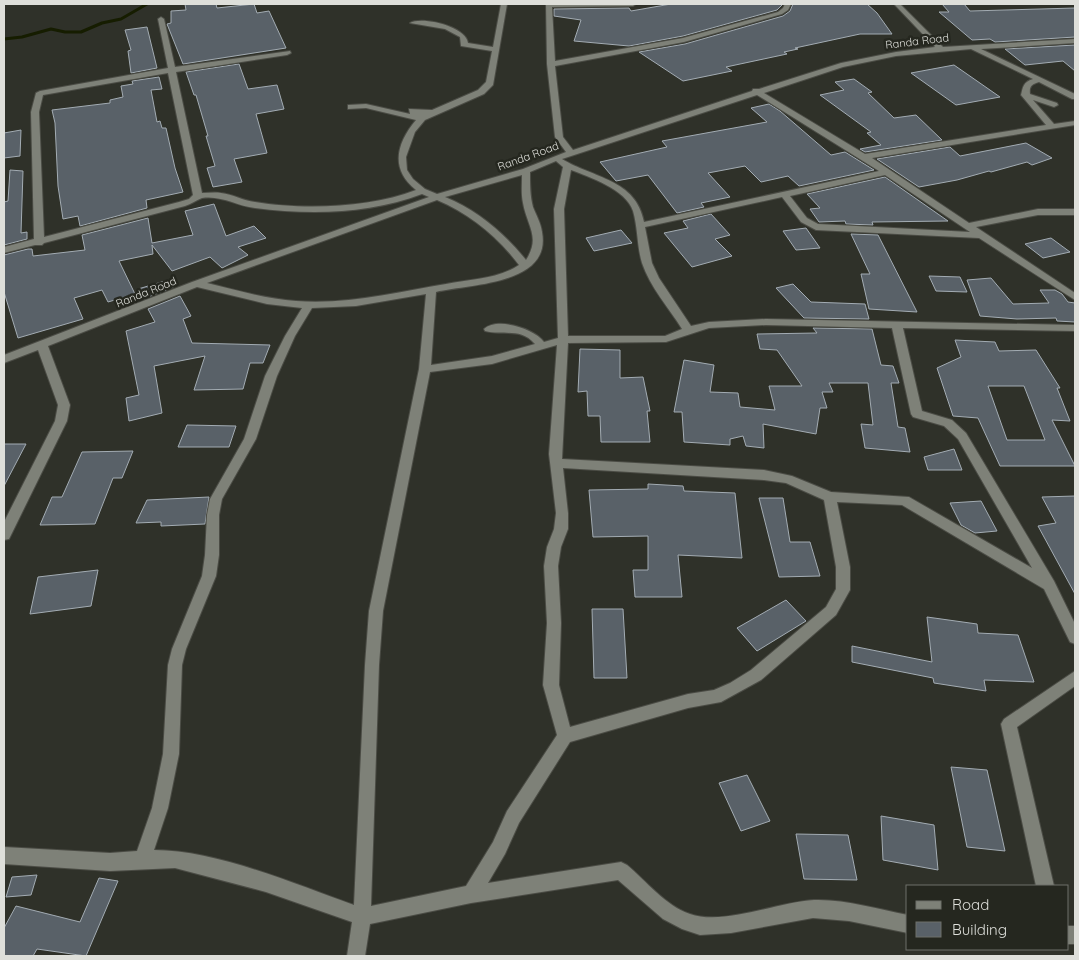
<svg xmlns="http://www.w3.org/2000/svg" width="1079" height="960" viewBox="0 0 1079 960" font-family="Quicksand,sans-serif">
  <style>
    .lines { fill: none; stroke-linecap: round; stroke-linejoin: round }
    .stream { stroke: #161d00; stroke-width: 3 }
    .building { fill: #596168; stroke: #a3acb3; fill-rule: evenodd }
    .minor-casing { stroke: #4b4c45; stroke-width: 2 }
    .minor { fill: #7e8178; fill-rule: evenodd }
    .labels { text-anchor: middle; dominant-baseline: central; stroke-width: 5; stroke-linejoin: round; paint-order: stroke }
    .far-street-label { font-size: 11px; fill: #dedfda; stroke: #25271f }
  </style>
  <rect width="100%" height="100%" fill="#2f3129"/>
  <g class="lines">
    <path class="stream" d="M4,39L22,37L51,29L65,32H81L102,23L121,19L147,4"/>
  </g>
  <path class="building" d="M185,4H216L217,8L254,4L257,13L269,11L286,48L183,64L167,24L171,23V11L186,10Z
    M671,4H783L777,10L683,36L629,46L574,41L581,20L554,16V9L629,8L631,11Z
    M793,4H867L877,13L892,34H860L795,48L798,49L784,52L787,54L726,67L732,71L683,81L639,52L685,44L783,16L790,11Z
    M942,4H964L970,11L1075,8V37L995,42L990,39L972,40L939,12H949Z
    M147,27L157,68L131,73L128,51L131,50L125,30Z
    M1075,45V71L1063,61L1025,65L1005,49Z
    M239,64L248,89L277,85L284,109L256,114L267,153L234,159L242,182L213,187L207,168L215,166L206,136H208L196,95H194L186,72Z
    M954,65L1000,97L956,105L911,73Z
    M159,77L162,89L151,90L157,122L160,121L162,128H166L175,168L183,192L146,200L147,208L80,226L78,216L63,219L58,186L55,123L52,110L110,103V100L123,97L121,86L133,84L132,81Z
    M854,79L872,92L868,93L894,118L916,115L942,140L865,152L860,149L881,145L867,133L871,132L820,95L844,90L835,82Z
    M769,104L780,111L831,155L845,152L874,170L799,186L788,176L761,182L745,166L708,173L730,197L701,203L704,207L677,213L648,175L616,181L600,162L667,147L662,141L767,122L751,108Z
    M21,130L20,156L4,158V133Z
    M1026,143L1052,158L1032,165L1027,162L991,172L989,171L957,180L919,187L877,159L950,147L960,156Z
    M10,170L23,171L21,233L27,232V239L4,245V202L8,201Z
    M885,177L948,221L872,222L873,225L846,224L845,221L819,222L810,209L820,208L807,194Z
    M214,204L226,236L254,226L266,238L238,247L248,255L222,268L210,257L172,271L152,245L153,254L119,261L135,294L108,302L102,290L74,298L83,319L18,338L4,292V255L28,249H32L33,256L85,250L82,235L148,218L152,243L193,235L185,211Z
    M711,214L730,235L715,239L732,256L692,267L664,233L688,228L683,221Z
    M806,228L820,248L796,250L783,231Z
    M621,230L632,243L594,251L586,238Z
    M851,234L878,235L917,312L869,309L861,274H870Z
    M1051,238L1070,252L1043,258L1025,244Z
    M929,276L960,277L967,292L936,291Z
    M991,278L1013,304L1049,303L1040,290H1055L1062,294L1068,302L1075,303V322L1057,321L1056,318L1017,319L980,316L967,280Z
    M172,279L176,286L143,299L138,289Z
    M793,284L811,302L865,304L869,319L804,318L776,288Z
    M180,296L191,316L183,319L192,343L270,345L263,363H250L243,389L194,390L205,356L154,366L162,413L129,421L126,398L139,395L126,331L155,322L148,309Z
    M813,328L872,329L881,365L893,366L899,383H891L898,427L905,428L910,452L865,448L861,424L873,425L868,383H829L833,392H822L827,408H820L816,434L763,424L764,448L746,446L743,436L730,439V445L684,442L682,412H674L684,360L714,365L710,392L738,393L740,407L775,410L769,386H802L777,350L760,349L757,334L817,333Z
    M955,340L995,342L999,351L1036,350L1060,388H1057L1070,421L1052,420L1075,466H1000L978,418L953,416L937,368L961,357ZM988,386H1024L1045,440H1007Z
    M580,349L620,350V378L643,377L650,411H647L650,442H601L600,416H588L587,391L578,392Z
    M187,425L236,426L229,447H178Z
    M4,444H26L4,486Z
    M954,449L962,470H928L924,457Z
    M133,451L122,478H113L95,524L40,525L52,497H62L82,452Z
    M648,484L683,486L684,491L735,493L742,558L678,555L682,597H635L633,570H648V536L593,537L589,490L648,489Z
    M1075,496V594L1038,526L1056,523L1042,497Z
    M209,497L205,524L161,526V522L136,523L147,500Z
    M759,498H783L790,542H810L820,576L779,577Z
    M981,501L997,531L975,533L961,525L950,503Z
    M98,570L91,606L30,614L38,577Z
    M786,600L806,621L757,651L737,628Z
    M592,609H623L627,678H594Z
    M927,617L977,624L978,633L1018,635L1034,682L984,680L986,691L934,683L933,678L852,662V646L932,662Z
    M951,767L987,770L1005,851L967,847Z
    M747,775L770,821L741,831L719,783Z
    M881,816L934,825L938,870L883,860Z
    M796,834L848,835L857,880L804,879Z
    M37,875L31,895L6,897L12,877Z
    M99,878L118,881L86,956L37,949L33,956H4V928L16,906L80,922Z"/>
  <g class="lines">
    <defs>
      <path id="minor" d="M501,4H507L493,85L484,94L425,120L415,132L406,157L407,170L413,179L425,189L437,194L523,169L566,152L555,137L547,64L546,4H636L633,6L552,7L555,61L683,38L778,12L783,8L785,4H791L788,10L782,14L684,42L555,66L563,137L573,150L752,91L753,89H759L841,63L896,52L935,47L894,4H900L943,47L1075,39V43L981,49L1075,94V99H1072L1039,82C1032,84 1029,86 1030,94L1057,103L1058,105L1054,107L1033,100L1054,124L1075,121V125L872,158L969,223L1038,209H1075V215H1038L976,227L1075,293V300L979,238L816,230L801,222L782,197L645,227L652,263L659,278L691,326L709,322L766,319L1075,325V331L903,328L922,411L952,420L966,433L1054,581L1075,624V644L1070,642L1044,589L902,505L837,502L850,567V590L836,615L761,680L721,702L688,708L570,742L519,823L505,854L488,883L621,862L627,865C646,881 666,906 690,914C723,926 778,902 814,900C845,899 877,909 908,915V933L849,921L813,918L731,933L700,935L682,929L663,919L618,880L471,903L370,924L365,956H347L352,922L266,892L175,868L110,871L4,864V847L110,853L137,851L152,808L163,754L168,665L172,649L202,576L205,555L207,515L210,499L244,439L265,376L285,336L302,308L267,304L197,287L48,346L70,405L67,421L11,535L9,539L4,540V522L55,421L58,405L38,350L4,363V355L192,282L429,197L422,194C370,214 310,215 255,208C237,206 221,195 202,198C197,200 191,204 185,206L44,243L42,245H35L4,253V247L34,239L31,112L36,93L40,91L168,68L158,19L161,17L164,19L175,67L290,51L291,53L287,55L176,72L202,193C208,193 215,192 221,193C233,194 243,201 255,202C303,210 370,208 416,190C390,169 396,144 416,120L366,108L348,109V105L366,104L410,114L409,109L432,110L478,90L486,82L492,51L461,46L460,37L445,29L410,23C421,16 466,26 468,43L493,47ZM971,49L1033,79C1023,82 1023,87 1021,95L1046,125L865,154L764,93L843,67L896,56ZM168,73L193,195L189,199L179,202L44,237L39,112L43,95ZM757,95L879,171L644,222C636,179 593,178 562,159ZM556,161L563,167L554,209L558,338L544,342C534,328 497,317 484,329L485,331C504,336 520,327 535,344L492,356L431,365L436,292C470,284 552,285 542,232C541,223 536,215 533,207C530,196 530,184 530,172ZM571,170C589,177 626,189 633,211C638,228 637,247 642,263C650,287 669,308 682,329L665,336H568L564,209ZM522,175C522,184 521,194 523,203C527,226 541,237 526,260C504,233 477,210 445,197ZM885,175L964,228L970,232L818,224L807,218L790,196ZM437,200C470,214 497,236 519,265C498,279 471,279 446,284C397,292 347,305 296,301C266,299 236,290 207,283ZM426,294L419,369L369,611L365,665L354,905C295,884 216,850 154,850L168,808L179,754L182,665L186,649L216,576L219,555V515L222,499L256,439L277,376L295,336L312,308L356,306ZM766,325L892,328L911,414L913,417L944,426L958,439L1032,568L909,497L831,492L792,476L764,470L562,459L568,343L666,342L709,328ZM557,345L549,454L556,513L554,529L547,547L544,566L547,623L543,685L557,735L507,811L493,842L466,886L371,906L379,665L383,611L430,372L492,364ZM563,468L764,480L786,483L824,500L836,567V589L826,607L751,670L730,683L714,690L688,694L570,727L559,685L561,623L558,566L561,547L568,529V513Z
        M1075,671V686L1017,727L1054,886H1036L1001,724L1004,719Z
        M1068,926H1075V944H1068Z"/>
    </defs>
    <use href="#minor" class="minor-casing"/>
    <use href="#minor" class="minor"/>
  </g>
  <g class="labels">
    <g class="far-street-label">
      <text transform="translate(917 41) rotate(-7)">Randa Road</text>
      <text transform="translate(528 156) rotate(-20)">Randa Road</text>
      <text transform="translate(146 292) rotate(-22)">Randa Road</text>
    </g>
  </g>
  <rect width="1079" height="960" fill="none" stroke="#dedfda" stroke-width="10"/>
  <rect x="906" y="885" width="162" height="65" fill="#25271f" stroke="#6f716a"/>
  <rect x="916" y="901" width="25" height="8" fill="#7e8178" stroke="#6f716a"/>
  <text x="952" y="910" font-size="15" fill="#dedfda">Road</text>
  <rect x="916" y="922" width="25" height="15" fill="#596168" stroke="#6f716a"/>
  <text x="952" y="935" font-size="15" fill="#dedfda">Building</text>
</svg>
